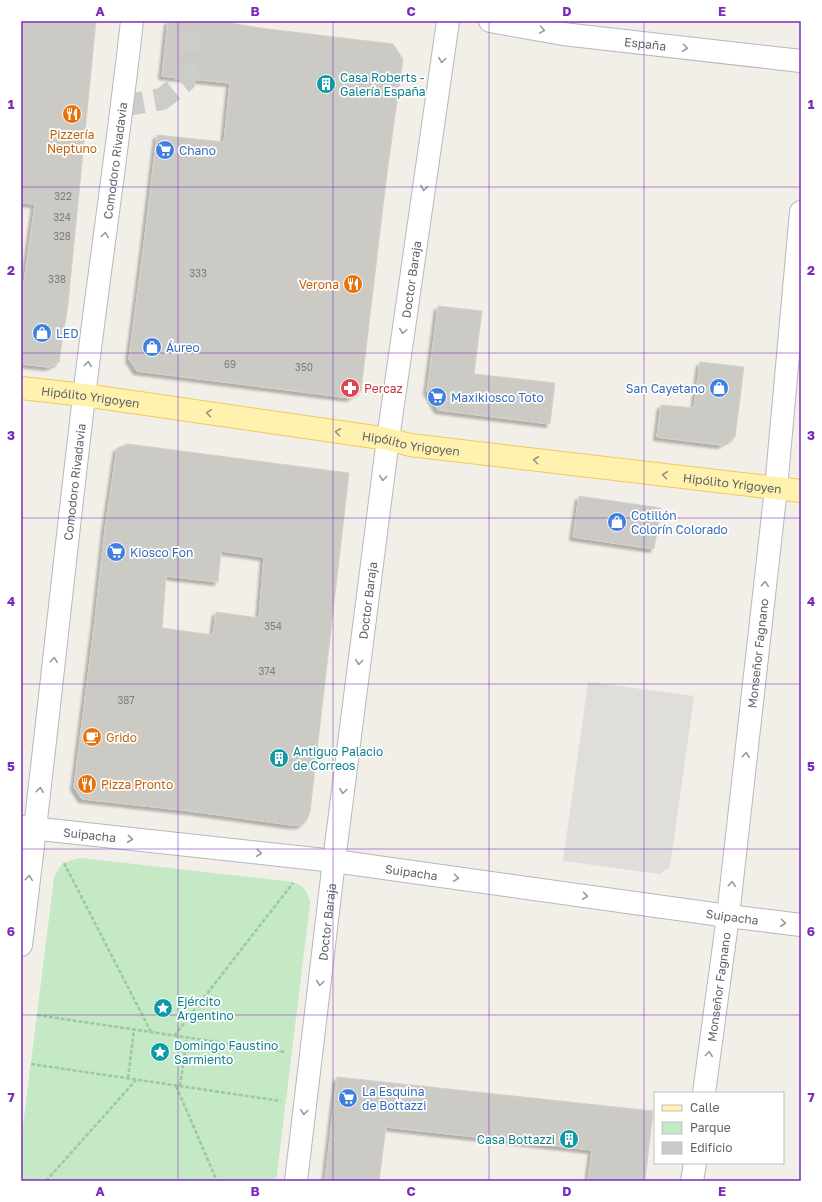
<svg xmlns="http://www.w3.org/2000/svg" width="822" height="1202" viewBox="0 0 822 1202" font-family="'Golos Text',sans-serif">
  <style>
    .industrial { fill: #e0deda }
    .green { fill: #c5e8c5 }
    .building { fill: #cccac5; stroke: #d6d1c6; fill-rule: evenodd; filter: url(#shadow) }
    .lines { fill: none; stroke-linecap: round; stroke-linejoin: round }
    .minor-tunnel { stroke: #ccccc8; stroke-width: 22; stroke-dasharray: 22 11; stroke-linecap: butt }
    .minor-casing { stroke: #b5b8bc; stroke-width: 24 }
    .major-casing { stroke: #f2c960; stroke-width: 24 }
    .path { stroke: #9cc7a9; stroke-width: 2.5; stroke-dasharray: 4 2; stroke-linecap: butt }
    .minor { stroke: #fff; stroke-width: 22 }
    .major { stroke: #fff2af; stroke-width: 22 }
    .oneway { stroke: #979a9d }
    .oneway2 { stroke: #979581 }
    .grid { fill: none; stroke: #7b2cbf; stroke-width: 1; stroke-opacity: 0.55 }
    .labels { text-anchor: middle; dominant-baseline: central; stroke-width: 3.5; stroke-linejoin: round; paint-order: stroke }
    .number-label { font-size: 10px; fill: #7a7d7f }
    .street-label { font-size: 12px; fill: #5f6368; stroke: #fff }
    .culture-label { font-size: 12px; fill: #0d838f; stroke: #fff; text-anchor: start }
    .food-label { font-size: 12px; fill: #c56008; stroke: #fff; text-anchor: start }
    .shop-label { font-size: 12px; fill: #366cbe; stroke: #fff; text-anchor: start }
    .health-label { font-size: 12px; fill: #be3a42; stroke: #fff; text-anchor: start }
    .neatline { fill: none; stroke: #7b2cbf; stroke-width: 1.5 }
    .grid-label { font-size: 13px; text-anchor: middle; font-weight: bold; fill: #7b2cbf }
  </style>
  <defs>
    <filter id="shadow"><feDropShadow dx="-3.5" dy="3.5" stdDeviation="1" flood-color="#0004"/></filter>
  </defs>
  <rect width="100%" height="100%" fill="#f1efe8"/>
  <path class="industrial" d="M588,682L694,696L670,867L660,874L563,861Z"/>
  <path class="green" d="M81,858L293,882C306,887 308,892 310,904L276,1181H21V1142L54,878C59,863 66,861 81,858Z"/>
  <path class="building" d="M21,21H96L68,304L59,362L49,367L21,364V304L35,204L21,203Z
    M168,21H219L260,28L393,44L403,59L387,173L361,391L350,398L137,371L129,359L144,244L157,135L224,142L230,83L162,76Z
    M438,306L482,311L474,374L555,383L550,424L438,410L427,391Z
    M700,362L744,367L735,437L721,445L657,437L661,405L694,408Z
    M128,444L349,473L310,812L307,820L301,825H291L190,811L82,799L74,787L95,620L105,529L117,448ZM221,551L264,557L259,618L216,612L213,635L162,628L166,576L218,582Z
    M579,496L661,508L654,549L573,537Z
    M337,1077L653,1111L645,1181H588L592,1150L386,1127L379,1181H325Z"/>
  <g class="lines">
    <path class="minor-tunnel" d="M122,106L162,99L185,81L192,21"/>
    <defs>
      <g id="minor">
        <path id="s1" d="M490,21L563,34L801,61"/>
        <path id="s2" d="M22,827L334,861L728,916L801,925"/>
        <path id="s3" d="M21,945C44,762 62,579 84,397C99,271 118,147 132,21"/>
        <path id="s4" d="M704,1093L728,916L776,488L801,212"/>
        <path id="s5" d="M296,1181L334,861L388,439L448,21"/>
        <path d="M692,1181L695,1163"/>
      </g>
      <g id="major">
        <path id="s6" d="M21,388L84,395L388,439L410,445L801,491"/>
      </g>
    </defs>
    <use href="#minor" class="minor-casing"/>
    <use href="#major" class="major-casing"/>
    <path class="path" d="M64,863L151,1032
      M37,1015L285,1052
      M174,1036L293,883
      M31,1064L281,1101
      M128,1078L134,1030
      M176,1086L217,1181
      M180,1086L187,1037
      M46,1181L136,1080"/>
    <use href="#minor" class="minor"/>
    <use href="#major" class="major"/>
  </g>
  <defs><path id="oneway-chevron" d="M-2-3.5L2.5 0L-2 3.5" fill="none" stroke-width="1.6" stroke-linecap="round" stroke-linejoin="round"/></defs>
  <g class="oneway">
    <use href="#oneway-chevron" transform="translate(542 30) rotate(10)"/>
    <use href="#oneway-chevron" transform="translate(685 48) rotate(7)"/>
    <use href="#oneway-chevron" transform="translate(442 60) rotate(98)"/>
    <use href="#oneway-chevron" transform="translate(424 188) rotate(98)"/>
    <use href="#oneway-chevron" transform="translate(105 235) rotate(-82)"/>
    <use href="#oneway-chevron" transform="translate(403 331) rotate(98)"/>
    <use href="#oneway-chevron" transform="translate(88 364) rotate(-82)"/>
    <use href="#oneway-chevron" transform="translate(383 478) rotate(97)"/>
    <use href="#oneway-chevron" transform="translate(765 584) rotate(-84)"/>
    <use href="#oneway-chevron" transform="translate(54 660) rotate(-84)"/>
    <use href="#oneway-chevron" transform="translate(359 662) rotate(97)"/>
    <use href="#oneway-chevron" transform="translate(746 755) rotate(-84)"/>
    <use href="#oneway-chevron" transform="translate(40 790) rotate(-84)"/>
    <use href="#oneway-chevron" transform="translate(343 791) rotate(97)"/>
    <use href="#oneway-chevron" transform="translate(130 839) rotate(6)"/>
    <use href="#oneway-chevron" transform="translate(259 853) rotate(6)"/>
    <use href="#oneway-chevron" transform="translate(29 878) rotate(-83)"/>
    <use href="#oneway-chevron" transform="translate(456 878) rotate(8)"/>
    <use href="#oneway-chevron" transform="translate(732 884) rotate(-84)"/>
    <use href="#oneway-chevron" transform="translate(585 896) rotate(8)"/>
    <use href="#oneway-chevron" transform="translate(783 923) rotate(7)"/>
    <use href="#oneway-chevron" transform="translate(320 983) rotate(97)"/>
    <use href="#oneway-chevron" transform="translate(709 1054) rotate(-82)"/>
    <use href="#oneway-chevron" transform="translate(304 1112) rotate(97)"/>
  </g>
  <g class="oneway2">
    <use href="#oneway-chevron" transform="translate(209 413) rotate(-172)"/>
    <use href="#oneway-chevron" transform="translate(338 432) rotate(-172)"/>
    <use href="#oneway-chevron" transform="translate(536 460) rotate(-173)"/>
    <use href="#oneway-chevron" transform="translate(665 475) rotate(-173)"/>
  </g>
  <path class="grid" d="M178,21V1181M333,21V1181M489,21V1181M644,21V1181M21,187H801M21,353H801M21,518H801M21,684H801M21,849H801M21,1015H801"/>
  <defs>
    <symbol id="building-disc" viewBox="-11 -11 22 22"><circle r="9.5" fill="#0f9aa8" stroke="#fff"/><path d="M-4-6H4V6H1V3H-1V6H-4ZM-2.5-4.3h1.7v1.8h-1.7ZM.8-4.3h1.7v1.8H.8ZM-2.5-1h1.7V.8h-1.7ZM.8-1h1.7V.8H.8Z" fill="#fff"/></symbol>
    <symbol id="restaurant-disc" viewBox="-11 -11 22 22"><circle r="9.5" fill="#e8710a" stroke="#fff"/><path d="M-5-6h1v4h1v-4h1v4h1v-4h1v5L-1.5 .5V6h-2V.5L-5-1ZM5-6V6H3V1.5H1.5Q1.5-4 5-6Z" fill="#fff"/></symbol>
    <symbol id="supermarket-disc" viewBox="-11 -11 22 22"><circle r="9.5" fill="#3f7fe0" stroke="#fff"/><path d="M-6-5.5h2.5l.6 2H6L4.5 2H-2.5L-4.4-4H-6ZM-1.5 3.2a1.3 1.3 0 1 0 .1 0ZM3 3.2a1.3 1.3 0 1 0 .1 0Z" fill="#fff"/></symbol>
    <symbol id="shop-disc" viewBox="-11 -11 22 22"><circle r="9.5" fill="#3f7fe0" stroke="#fff"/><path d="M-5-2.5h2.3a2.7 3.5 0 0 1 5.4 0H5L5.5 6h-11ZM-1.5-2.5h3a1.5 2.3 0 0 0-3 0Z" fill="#fff"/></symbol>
    <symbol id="pharmacy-disc" viewBox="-11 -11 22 22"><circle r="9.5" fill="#e0444e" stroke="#fff"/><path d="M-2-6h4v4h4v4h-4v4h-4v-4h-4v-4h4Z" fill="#fff"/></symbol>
    <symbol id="cafe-disc" viewBox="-11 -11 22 22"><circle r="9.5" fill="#e8710a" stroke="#fff"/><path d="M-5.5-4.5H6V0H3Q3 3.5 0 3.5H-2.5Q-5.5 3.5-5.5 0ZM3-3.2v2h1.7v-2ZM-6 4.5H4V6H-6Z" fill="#fff"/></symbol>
    <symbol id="sight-disc" viewBox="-11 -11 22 22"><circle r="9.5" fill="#0f9aa8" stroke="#fff"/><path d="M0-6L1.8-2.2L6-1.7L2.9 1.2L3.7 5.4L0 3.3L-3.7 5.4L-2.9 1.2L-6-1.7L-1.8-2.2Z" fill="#fff"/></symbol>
  </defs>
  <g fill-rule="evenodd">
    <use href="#building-disc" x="315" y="73" width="22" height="22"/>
    <use href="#restaurant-disc" x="61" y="103" width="22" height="22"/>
    <use href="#supermarket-disc" x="154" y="139" width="22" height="22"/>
    <use href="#restaurant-disc" x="342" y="273" width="22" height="22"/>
    <use href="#shop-disc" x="31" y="322" width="22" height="22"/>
    <use href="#shop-disc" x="141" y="336" width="22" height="22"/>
    <use href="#pharmacy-disc" x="339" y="377" width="22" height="22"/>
    <use href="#shop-disc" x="708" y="377" width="22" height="22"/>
    <use href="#supermarket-disc" x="426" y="386" width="22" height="22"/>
    <use href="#shop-disc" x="606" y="511" width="22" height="22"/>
    <use href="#supermarket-disc" x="105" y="541" width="22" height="22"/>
    <use href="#cafe-disc" x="81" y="726" width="22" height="22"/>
    <use href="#building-disc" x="268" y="747" width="22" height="22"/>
    <use href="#restaurant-disc" x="76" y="773" width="22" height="22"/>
    <use href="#sight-disc" x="152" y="997" width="22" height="22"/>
    <use href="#sight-disc" x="149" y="1041" width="22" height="22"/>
    <use href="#supermarket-disc" x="337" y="1087" width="22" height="22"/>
    <use href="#building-disc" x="558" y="1128" width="22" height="22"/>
  </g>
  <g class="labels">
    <g class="number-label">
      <text x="63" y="196">322</text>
      <text x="62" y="217">324</text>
      <text x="62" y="236">328</text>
      <text x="198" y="273">333</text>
      <text x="57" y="279">338</text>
      <text x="230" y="364">69</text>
      <text x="304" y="367">350</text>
      <text x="273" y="626">354</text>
      <text x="267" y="671">374</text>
      <text x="126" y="700">387</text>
    </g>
    <g class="street-label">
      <text stroke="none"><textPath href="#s1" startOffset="157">España</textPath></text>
      <text stroke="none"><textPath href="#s3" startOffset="790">Comodoro Rivadavia</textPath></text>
      <text stroke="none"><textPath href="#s5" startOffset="909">Doctor Baraja</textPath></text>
      <text stroke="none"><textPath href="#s6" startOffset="70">Hipólito Yrigoyen</textPath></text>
      <text stroke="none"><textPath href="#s6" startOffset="394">Hipólito Yrigoyen</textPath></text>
      <text stroke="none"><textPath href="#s3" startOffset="466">Comodoro Rivadavia</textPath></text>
      <text stroke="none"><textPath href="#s6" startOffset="718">Hipólito Yrigoyen</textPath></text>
      <text stroke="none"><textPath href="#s5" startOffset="585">Doctor Baraja</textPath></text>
      <text stroke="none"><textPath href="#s4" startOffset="443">Monseñor Fagnano</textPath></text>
      <text stroke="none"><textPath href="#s2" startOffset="68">Suipacha</textPath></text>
      <text stroke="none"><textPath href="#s2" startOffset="392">Suipacha</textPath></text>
      <text stroke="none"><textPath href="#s2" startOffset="716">Suipacha</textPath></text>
      <text stroke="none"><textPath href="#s5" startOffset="261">Doctor Baraja</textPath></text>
      <text stroke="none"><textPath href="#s4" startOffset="107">Monseñor Fagnano</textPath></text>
    </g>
    <g class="culture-label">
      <text x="340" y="77">Casa Roberts -<tspan x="340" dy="14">Galería España</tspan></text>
      <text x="293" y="751">Antiguo Palacio<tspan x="293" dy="14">de Correos</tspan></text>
      <text x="177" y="1001">Ejército<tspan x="177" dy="14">Argentino</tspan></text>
      <text x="174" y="1045">Domingo Faustino<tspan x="174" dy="14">Sarmiento</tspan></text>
      <text x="555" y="1139" text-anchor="end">Casa Bottazzi</text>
    </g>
    <g class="food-label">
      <text x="72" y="134" text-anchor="middle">Pizzería<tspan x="72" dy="14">Neptuno</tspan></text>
      <text x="339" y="284" text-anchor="end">Verona</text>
      <text x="106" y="737">Grido</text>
      <text x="101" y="784">Pizza Pronto</text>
    </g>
    <g class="shop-label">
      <text x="179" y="150">Chano</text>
      <text x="56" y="333">LED</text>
      <text x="166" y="347">Áureo</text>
      <text x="705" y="388" text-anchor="end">San Cayetano</text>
      <text x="451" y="397">Maxikiosco Toto</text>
      <text x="631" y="515">Cotillón<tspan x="631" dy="14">Colorín Colorado</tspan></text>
      <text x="130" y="552">Kiosco Fon</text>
      <text x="362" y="1091">La Esquina<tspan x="362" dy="14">de Bottazzi</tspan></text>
    </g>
    <g class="health-label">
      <text x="364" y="388">Percaz</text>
    </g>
  </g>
  <rect width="822" height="1202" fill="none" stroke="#ffffff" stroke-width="44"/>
  <rect x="654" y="1092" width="130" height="72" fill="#ffffff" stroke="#bfc1c3"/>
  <rect x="662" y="1105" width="20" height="6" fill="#fff2af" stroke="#bfc1c3"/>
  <text x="690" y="1112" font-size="12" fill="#5f6368">Calle</text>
  <rect x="662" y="1122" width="20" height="12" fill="#c5e8c5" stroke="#bfc1c3"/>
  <text x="690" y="1132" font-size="12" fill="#5f6368">Parque</text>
  <rect x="662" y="1142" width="20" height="12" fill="#cccac5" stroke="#bfc1c3"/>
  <text x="690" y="1152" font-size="12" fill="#5f6368">Edificio</text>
  <rect x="22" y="22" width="778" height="1158" class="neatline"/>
  <g class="grid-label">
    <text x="100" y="16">A</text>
    <text x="255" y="16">B</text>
    <text x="411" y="16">C</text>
    <text x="567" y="16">D</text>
    <text x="722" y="16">E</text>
    <text x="11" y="109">1</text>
    <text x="811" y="109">1</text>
    <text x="11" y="275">2</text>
    <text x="811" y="275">2</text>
    <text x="11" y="440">3</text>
    <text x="811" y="440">3</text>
    <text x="11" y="606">4</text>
    <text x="811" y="606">4</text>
    <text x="11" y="771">5</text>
    <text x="811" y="771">5</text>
    <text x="11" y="936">6</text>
    <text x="811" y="936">6</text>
    <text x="11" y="1102">7</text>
    <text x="811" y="1102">7</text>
    <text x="100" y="1196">A</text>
    <text x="255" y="1196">B</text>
    <text x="411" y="1196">C</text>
    <text x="567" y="1196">D</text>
    <text x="722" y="1196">E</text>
  </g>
</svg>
